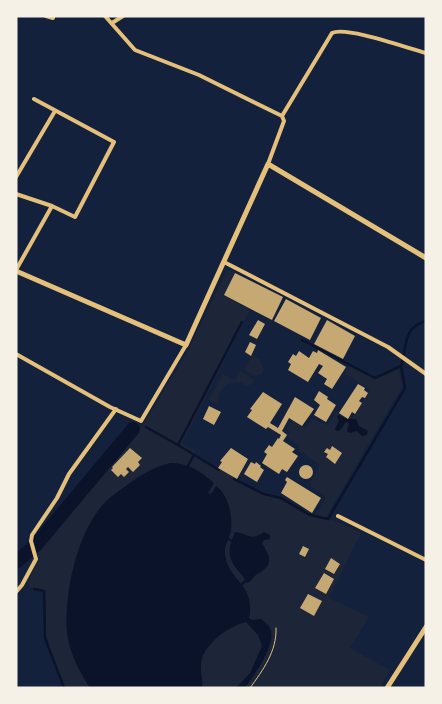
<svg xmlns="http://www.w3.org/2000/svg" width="442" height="704" viewBox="0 0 442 704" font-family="'IBM Plex Serif',serif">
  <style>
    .green { fill: #1d2539 }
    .water { fill: #0b132b }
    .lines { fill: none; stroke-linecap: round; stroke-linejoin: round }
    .stream { stroke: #0b132b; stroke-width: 2.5 }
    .river { stroke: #0b132b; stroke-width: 14 }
    .building { fill: #c6a872 }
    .path { stroke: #e5c07b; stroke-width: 1 }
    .minor { stroke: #e5c07b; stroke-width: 4 }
    .secondary { stroke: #e5c07b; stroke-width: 5 }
  </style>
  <rect width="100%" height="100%" fill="#14213d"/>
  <path class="green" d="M227,270L235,272L223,295L250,310L182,444L196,451L194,454L249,486L280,497L311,514L320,516L316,514L325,500V496L311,487L310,483L319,467V464L299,451V446L288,438L290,433L286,428L292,420L304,428L306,427L312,419L328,425L336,413L338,412L349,420L352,419L369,391V389L346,374L345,372L348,367L350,366L374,379L397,369L399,370L402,387L326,517L361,533L329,598L369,617L350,648L390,670L380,688H65L46,636L45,590L30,587L28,582L39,558L37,549L131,435L143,425L189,349Z
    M252,355L260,360L264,370L262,374L255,376L244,370Z
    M240,371L254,380C253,383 253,384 249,385C245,386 241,382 237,382C224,382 218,393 218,404L209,400L223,374L235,380Z"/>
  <path class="water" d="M338,415L348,419H356L359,426L368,431L367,435L362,436L357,431L350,433L347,431L349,423L346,422L340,430L337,431L335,429L339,421L337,416Z
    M170,463C189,463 200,471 214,483L208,493L211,494L216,486C228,494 233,516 231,531C230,538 224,545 225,553C227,581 256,583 249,618L252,620L261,619C265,622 270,626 271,631C275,647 254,675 245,688H236L250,673L262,646L258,635L246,622C228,626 199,647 201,668C201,676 203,679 202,688H90C82,676 74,661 70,647C65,631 66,613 68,597C72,566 81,533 100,508C106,500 115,494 123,488C139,476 151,468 170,463Z
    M235,532C248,533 250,542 264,532L270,535V539L264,540L262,543C272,560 273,565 256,575C252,578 252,581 247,583C244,579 244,576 240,573C227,558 227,550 235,532Z"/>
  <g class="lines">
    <path class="stream" d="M302,340L375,378L401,366C407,349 402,327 426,321
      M146,427L178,445L242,322
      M178,445L219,470
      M188,466L194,455
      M234,479L264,494L281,498L310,515L328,519L405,388L401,366
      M228,539L232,541
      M242,584L245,581
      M34,589L44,591L45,638L64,688"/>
    <path class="river" d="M16,562L36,545L133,429"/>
  </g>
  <path class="building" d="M235,273L283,297L272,320L224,295Z
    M286,299L321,318L310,340L274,321Z
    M258,320L265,324L257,339L249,335Z
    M327,320L355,336L343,359L314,344Z
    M250,342L256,345L251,356L245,352Z
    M318,350L346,367L332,389L324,384L327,379L318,373L323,366L319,364L308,382L288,370L291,364L288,362L293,354L296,356L299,351L309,358L313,351L317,353Z
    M358,384L365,388L364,390L368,393L365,398L362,397L359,401L362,403L355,414L352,412L348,419L339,413Z
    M319,391L328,397L327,399L336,405L326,422L314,415L320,405L314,400Z
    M263,392L282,404L270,423L278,428L295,397L314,409L302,426L289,418L282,431L287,435L283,441L295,449L292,452L298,456L287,472L282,469L279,474L262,463L267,454L264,452L269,445L272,447L278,438L279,439L281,435L268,427L266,429L247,417L252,410L250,409Z
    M209,406L221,412L214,425L203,419Z
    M332,446L342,453L335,464L326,457L328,454L324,452L327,448L330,450Z
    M130,448L142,458L138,462L140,465L133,472L128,467L126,469L129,472L124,477L121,474L118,477L111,470L113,468L112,467Z
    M231,448L248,459L237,479L218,468L222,462L220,461Z
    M251,462L255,464L256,462L261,466L260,467L264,470L257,482L244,474Z
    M299 472a7 7 0 1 1 14 0a7 7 0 1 1-14 0Z
    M287,477L321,498L312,513L281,493L287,482L285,480Z
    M303,546L309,549L305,557L299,554Z
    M331,558L340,564L334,574L325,569Z
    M324,573L334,579L326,594L315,588Z
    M308,594L322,601L314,616L300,608Z"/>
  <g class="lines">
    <path class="path" d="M250,688C263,670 277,651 276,628"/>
    <path class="minor" d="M46,16L53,18V16
      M105,16L135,50L199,75L282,116L284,121L268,164
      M112,23L123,16
      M282,116L332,33C346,26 407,48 426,53
      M16,177L55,111
      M16,194L52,206L75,217L114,142L34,99
      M224,262L388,347L426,374
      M16,270L52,206
      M16,354L110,407L141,421L186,345
      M338,516L426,560
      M16,592L22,585L36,559L31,541L32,535L57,498L69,474L116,409"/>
    <path class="secondary" d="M16,271L186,345L268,164L426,258
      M387,688L426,627"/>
  </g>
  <rect width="442" height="704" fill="none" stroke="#f6f1e7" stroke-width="35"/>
</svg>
